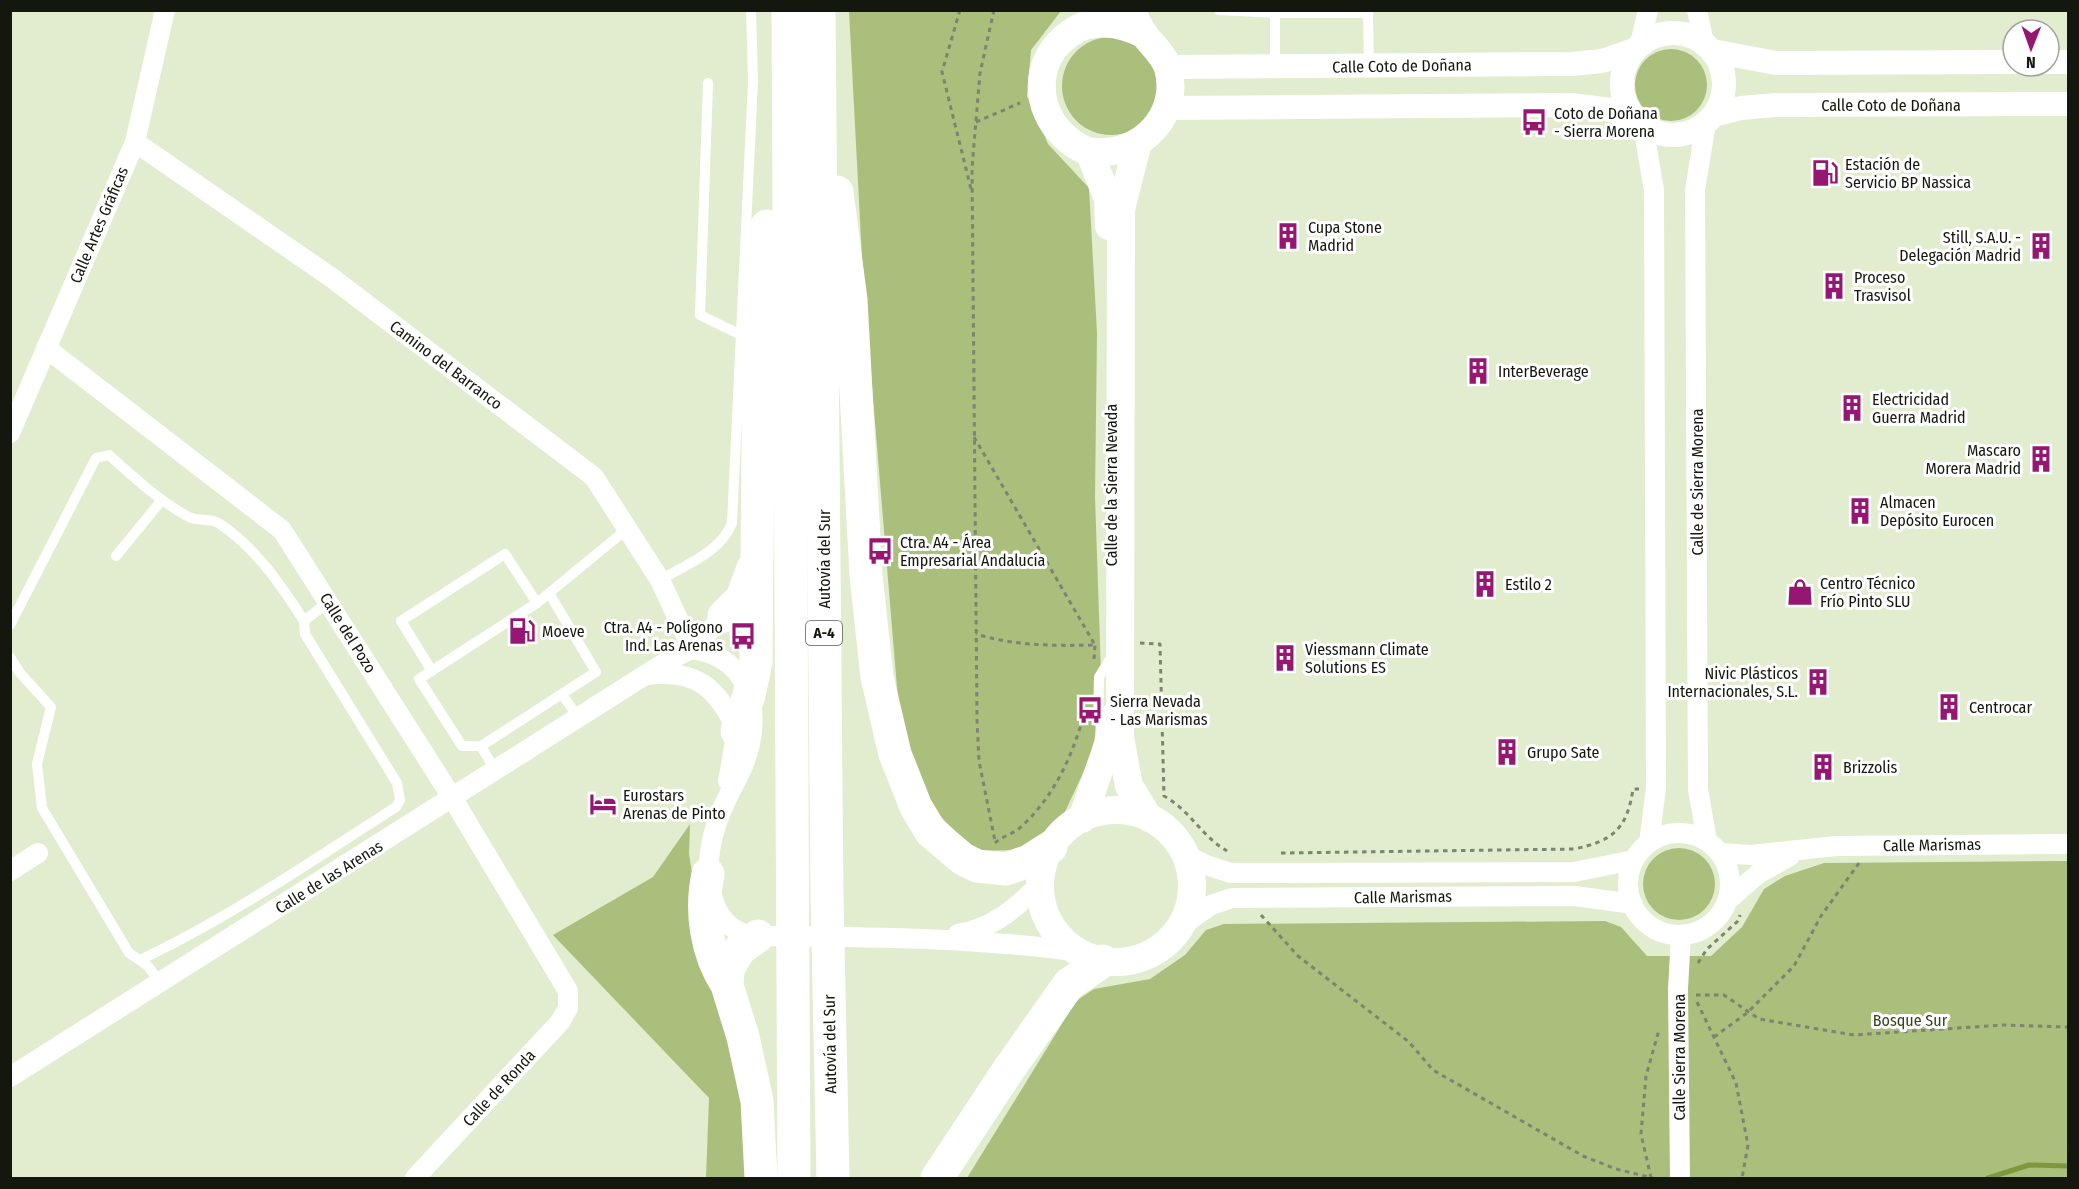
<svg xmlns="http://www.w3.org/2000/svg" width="2079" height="1189" viewBox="0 0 2079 1189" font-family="'Fira Sans Condensed',sans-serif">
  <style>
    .green { fill: #aabf7b }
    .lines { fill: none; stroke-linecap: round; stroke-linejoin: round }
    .stream { stroke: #7f983b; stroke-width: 5 }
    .path { stroke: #7d8470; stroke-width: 3; stroke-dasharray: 4.5 4.5; stroke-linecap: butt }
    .service { stroke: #fff; stroke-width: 10 }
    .minor { stroke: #fff; stroke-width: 20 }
    .tertiary { stroke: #fff; stroke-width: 24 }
    .secondary { stroke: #fff; stroke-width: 28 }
    .motorway { stroke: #fff; stroke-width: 33 }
    .labels { text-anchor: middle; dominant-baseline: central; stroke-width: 6; stroke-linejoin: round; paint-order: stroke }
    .shield { fill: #fff; stroke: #5a5d56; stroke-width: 1.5 }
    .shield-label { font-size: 15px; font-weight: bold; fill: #14170d }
    .street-label { font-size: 16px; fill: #14170d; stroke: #fff }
    .poi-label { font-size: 16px; fill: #14170d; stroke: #fff; text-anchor: start }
    .park-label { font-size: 16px; fill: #38421c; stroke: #fff }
  </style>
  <rect width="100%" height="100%" fill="#e2eccf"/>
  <path class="green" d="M849,11H1061L1031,50L1027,96L1048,144L1089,188L1097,333L1095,497L1102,702L1091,756L1063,816L1023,850L975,851L927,803L899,712L863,277Z
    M1062 86a49 49 0 1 1 98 0a49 49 0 1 1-98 0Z
    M1635 85a36 36 0 1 1 72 0a36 36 0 1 1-72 0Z
    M690,824L689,854L707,967L748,1093L750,1178H706L709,1098L553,935L653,877Z
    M1643 884a36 36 0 1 1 72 0a36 36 0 1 1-72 0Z
    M2068,861V1178H967L1076,1001L1094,989L1150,979L1185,955L1206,930L1224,924L1605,921L1621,927L1647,956H1711L1742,927L1764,889L1785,876L1824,863Z"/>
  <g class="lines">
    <path class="stream" d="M1988,1178L2029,1165L2068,1166"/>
    <path class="path" d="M960,10L942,72L971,189
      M994,10L980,73L972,168L977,720L979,761L995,841
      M976,122L1020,103
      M974,437L1095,645C1053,646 1016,646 976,634
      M1140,643L1160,644L1164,796C1192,812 1201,836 1227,851
      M1094,659L1095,645L1098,644
      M995,843C1002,836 1014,834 1022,826C1054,796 1070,760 1083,719
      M1281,853L1574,849C1613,841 1627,829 1633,789H1639
      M1261,915L1298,956L1409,1042L1433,1070L1583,1156L1616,1169L1653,1178
      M1698,963L1707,949L1738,921L1740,915
      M1696,995H1724L1759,1019L1854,1035L2003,1025L2068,1027
      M1697,1002L1736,1083L1748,1145L1742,1178
      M1714,1037L1747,1013L1794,966L1821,916L1859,863
      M1651,1178L1641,1134L1646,1076L1659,1030"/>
    <path class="service" d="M1219,10L1275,13V67
      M1275,13H1368L1369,67
      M708,83L700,315L741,335
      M116,556L161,501
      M660,580C685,565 721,552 732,523L753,81L751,10
      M549,593L596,672L481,746H462L419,679L537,603L627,529
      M10,625L96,458L109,455C135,478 159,501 189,517C199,522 210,517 220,524C256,548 281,585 304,621L328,602
      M10,657L20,673L51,707L37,764L42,808L129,953L147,965L160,982
      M432,671L401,621L505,554L537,603
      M562,694L579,719
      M1101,725L1098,721L1099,677L1111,658
      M481,746L496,772
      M140,960C229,918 313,860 396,807L400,800L397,783L305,634L304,621"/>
    <path class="minor" d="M1697,10L1704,43
      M1640,44L1648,10
      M1706,123L1695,190L1698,789L1707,841
      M1643,126L1654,190L1656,788L1649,843
      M135,142L332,278L594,477L660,580L692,649
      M46,348L282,530L453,799L568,991V1008L560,1022L415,1178
      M10,433L135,142L165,10
      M692,649C752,657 764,715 743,766C734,787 721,806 715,829C705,860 704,916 740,932C745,935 753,935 758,936C866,937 973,937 1080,952
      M647,675C697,669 718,688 737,731L728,781
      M1628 884a51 51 0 1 1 102 0a51 51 0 1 1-102 0Z
      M1720,853L1751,855L1836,846L2068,844
      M1185,854L1206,865L1231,873L1574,872L1634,860
      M10,871L38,853
      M1727,901L1758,874L1790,856
      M1181,926L1211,905L1232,898L1575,896L1633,904
      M958,934C993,929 1017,907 1041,883
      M10,1077L669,660L692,649L724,616
      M1680,1178L1678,989L1681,935"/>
    <path class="tertiary" d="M1622 84a51 51 0 1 1 102 0a51 51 0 1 1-102 0Z
      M1712,51L1776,63L2013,62
      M2049,62H2068
      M1167,67L1572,64L1602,61L1634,50
      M1167,108L1571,105L1611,110L1634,118
      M1714,115L1741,108L1775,105L2068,104"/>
    <path class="secondary" d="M1131,10C1135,18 1139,27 1144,34C1152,46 1163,53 1168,68C1181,115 1141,156 1094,152C1082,151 1071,143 1063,135C1035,108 1034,64 1064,38C1071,33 1079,26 1088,25C1108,21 1128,26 1145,35
      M1138,142L1121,209L1120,737L1129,786L1149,818
      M1089,151L1108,199L1109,226
      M1040 886a76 76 0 1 1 152 0a76 76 0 1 1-152 0Z
      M1082,819L1109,742L1110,719"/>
    <path class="motorway" d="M788,10L794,1178
      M819,10L827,895L833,1178
      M837,192L851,300L866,575L877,677L895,754L916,807L931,832L963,859L977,866L1006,869L1029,861L1051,847
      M724,616L742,598L753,568
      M737,731L749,695L756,662L759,339L767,226
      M708,874C700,911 706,953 727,985
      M758,936L740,949L733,960L728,970L727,985L743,1037L757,1101L761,1178
      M937,1178L1009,1069L1069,984L1103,961"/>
  </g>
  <defs>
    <symbol id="bus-bare" viewBox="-9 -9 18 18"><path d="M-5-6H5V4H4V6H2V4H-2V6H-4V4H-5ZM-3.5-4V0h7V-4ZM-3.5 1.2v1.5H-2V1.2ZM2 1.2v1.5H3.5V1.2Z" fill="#951771" stroke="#fff" stroke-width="2.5" paint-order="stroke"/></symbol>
    <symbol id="fuel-bare" viewBox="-9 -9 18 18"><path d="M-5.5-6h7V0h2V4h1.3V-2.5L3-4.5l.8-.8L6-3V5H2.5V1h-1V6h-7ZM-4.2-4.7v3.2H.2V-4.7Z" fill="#951771" stroke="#fff" stroke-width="2.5" paint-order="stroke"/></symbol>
    <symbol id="building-bare" viewBox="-9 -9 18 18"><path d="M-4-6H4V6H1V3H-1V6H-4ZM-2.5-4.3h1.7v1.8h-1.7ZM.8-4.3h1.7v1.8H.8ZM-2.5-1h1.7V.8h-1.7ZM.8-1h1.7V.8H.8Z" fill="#951771" stroke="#fff" stroke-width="2.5" paint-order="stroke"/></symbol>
    <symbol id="shop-bare" viewBox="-9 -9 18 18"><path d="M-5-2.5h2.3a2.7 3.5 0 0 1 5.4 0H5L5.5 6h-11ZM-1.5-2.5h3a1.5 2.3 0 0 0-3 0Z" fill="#951771" stroke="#fff" stroke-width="2.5" paint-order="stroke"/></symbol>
    <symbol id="hotel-bare" viewBox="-9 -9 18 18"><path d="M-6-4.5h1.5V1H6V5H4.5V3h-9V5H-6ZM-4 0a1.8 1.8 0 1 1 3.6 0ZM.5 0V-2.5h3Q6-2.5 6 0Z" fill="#951771" stroke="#fff" stroke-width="2.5" paint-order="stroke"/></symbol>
  </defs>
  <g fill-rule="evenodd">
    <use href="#bus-bare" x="1515" y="103" width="38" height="38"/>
    <use href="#fuel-bare" x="1806" y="154" width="38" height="38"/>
    <use href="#building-bare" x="1269" y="217" width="38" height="38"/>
    <use href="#building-bare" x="2022" y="227" width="38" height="38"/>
    <use href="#building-bare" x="1815" y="267" width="38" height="38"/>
    <use href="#building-bare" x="1459" y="352" width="38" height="38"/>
    <use href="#building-bare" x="1833" y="389" width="38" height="38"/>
    <use href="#building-bare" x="2022" y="440" width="38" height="38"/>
    <use href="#building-bare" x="1841" y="492" width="38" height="38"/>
    <use href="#bus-bare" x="861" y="532" width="38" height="38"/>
    <use href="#building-bare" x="1466" y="565" width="38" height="38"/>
    <use href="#shop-bare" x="1781" y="573" width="38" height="38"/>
    <use href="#fuel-bare" x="503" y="612" width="38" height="38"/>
    <use href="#bus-bare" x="724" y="617" width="38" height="38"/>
    <use href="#building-bare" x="1266" y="639" width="38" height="38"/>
    <use href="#building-bare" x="1799" y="663" width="38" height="38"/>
    <use href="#building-bare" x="1930" y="688" width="38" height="38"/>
    <use href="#bus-bare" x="1071" y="691" width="38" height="38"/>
    <use href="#building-bare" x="1488" y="733" width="38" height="38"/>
    <use href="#building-bare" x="1804" y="748" width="38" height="38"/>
    <use href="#hotel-bare" x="584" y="785" width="38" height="38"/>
  </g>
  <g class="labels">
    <rect class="shield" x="806" y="621" width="36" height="24" rx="4.5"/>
    <g class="shield-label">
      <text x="824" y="633">A-4</text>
    </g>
    <g class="street-label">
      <text transform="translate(1402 66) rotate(-1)">Calle Coto de Doñana</text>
      <text x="1891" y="105">Calle Coto de Doñana</text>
      <text transform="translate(99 225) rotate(-67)">Calle Artes Gráficas</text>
      <text transform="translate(446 365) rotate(37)">Camino del Barranco</text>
      <text transform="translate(1697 482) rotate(-90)">Calle de Sierra Morena</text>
      <text transform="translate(1111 485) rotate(-90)">Calle de la Sierra Nevada</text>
      <text transform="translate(824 559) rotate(-90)">Autovía del Sur</text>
      <text transform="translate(348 633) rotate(58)">Calle del Pozo</text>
      <text transform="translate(1932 845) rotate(-1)">Calle Marismas</text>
      <text transform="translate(329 877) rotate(-32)">Calle de las Arenas</text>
      <text transform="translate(1403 897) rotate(-1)">Calle Marismas</text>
      <text transform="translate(830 1044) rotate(-91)">Autovía del Sur</text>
      <text transform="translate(1679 1057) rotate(-90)">Calle Sierra Morena</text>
      <text transform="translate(499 1088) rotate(-47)">Calle de Ronda</text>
    </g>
    <g class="poi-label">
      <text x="1554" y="113">Coto de Doñana<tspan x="1554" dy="18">- Sierra Morena</tspan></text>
      <text x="1845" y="164">Estación de<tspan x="1845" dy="18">Servicio BP Nassica</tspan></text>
      <text x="1308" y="227">Cupa Stone<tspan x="1308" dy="18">Madrid</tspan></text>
      <text x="2021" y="237" text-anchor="end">Still, S.A.U. -<tspan x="2021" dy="18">Delegación Madrid</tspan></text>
      <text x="1854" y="277">Proceso<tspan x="1854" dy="18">Trasvisol</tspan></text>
      <text x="1498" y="371">InterBeverage</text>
      <text x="1872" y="399">Electricidad<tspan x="1872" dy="18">Guerra Madrid</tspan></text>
      <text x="2021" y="450" text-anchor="end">Mascaro<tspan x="2021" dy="18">Morera Madrid</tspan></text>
      <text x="1880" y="502">Almacen<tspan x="1880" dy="18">Depósito Eurocen</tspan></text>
      <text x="900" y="542">Ctra. A4 - Área<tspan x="900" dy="18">Empresarial Andalucía</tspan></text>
      <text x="1820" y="583">Centro Técnico<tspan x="1820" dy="18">Frío Pinto SLU</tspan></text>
      <text x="1505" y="584">Estilo 2</text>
      <text x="723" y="627" text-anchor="end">Ctra. A4 - Polígono<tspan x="723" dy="18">Ind. Las Arenas</tspan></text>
      <text x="542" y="631">Moeve</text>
      <text x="1305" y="649">Viessmann Climate<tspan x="1305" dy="18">Solutions ES</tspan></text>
      <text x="1798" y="673" text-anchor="end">Nivic Plásticos<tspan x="1798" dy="18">Internacionales, S.L.</tspan></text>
      <text x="1110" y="701">Sierra Nevada<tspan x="1110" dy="18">- Las Marismas</tspan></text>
      <text x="1969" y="707">Centrocar</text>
      <text x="1527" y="752">Grupo Sate</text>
      <text x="1843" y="767">Brizzolis</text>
      <text x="623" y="795">Eurostars<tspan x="623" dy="18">Arenas de Pinto</tspan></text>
    </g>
    <g class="park-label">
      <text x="1910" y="1020">Bosque Sur</text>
    </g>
  </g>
  <rect width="2079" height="1189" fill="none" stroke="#14170d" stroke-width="24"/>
  <g transform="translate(2031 48) rotate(181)"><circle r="28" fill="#ffffff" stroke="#a1a29e" stroke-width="1.5"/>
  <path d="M0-4.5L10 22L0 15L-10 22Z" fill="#951771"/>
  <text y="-9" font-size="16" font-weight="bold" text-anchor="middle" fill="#14170d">N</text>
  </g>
</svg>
